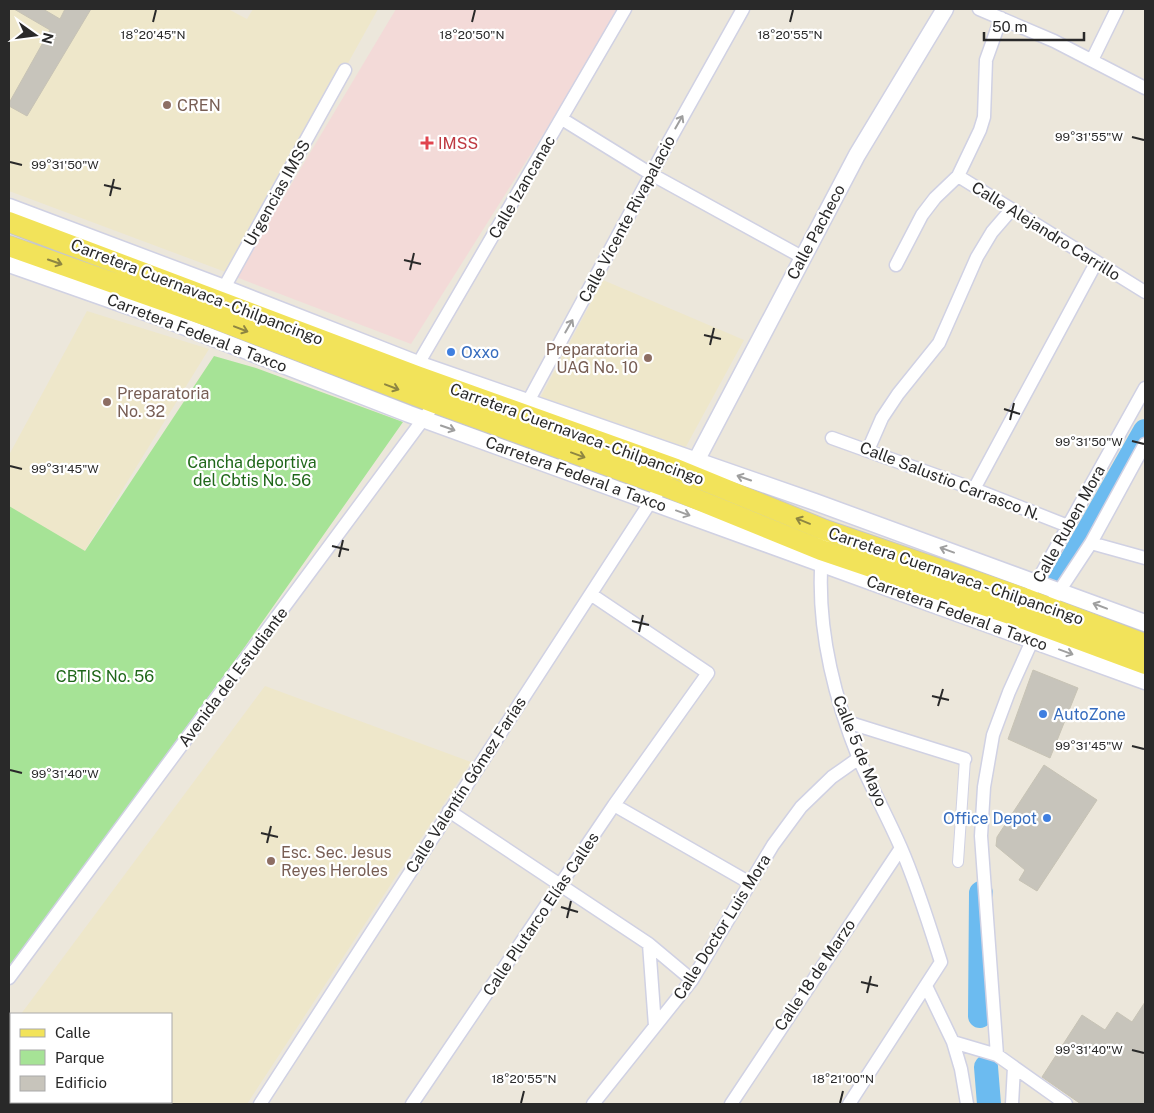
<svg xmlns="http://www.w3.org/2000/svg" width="1154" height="1113" viewBox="0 0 1154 1113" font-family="'Public Sans',sans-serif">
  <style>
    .education { fill: #eee7ca }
    .medical { fill: #f3dad8 }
    .green { fill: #a6e396 }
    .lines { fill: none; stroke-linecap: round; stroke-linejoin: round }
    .river { stroke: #6cbbf0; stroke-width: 24 }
    .building { fill: #c7c4bb; stroke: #c7c3b5 }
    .pedestrian-casing { stroke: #d0d1e3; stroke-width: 12 }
    .minor-casing { stroke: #d0d1e3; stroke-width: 15 }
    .tertiary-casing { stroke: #d0d1e3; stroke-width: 19 }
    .primary-casing { stroke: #c7c7c7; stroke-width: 22 }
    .pedestrian { stroke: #fff; stroke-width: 10 }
    .minor { stroke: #fff; stroke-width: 12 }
    .tertiary { stroke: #fff; stroke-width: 16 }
    .primary { stroke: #f2e35a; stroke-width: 20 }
    .oneway { stroke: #9f9f9f }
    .oneway2 { stroke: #8e8642 }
    .ticks { fill: none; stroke: #292929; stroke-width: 2 }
    .education-dot { fill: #8d6e63; stroke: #fff; stroke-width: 2 }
    .health-dot { fill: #e0444e; stroke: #fff; stroke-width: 2 }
    .shop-dot { fill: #3f7fe0; stroke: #fff; stroke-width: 2 }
    .labels { text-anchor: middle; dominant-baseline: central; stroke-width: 4.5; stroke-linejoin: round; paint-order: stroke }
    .education-label { font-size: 16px; fill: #785e54; stroke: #fff; text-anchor: start }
    .health-label { font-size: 16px; fill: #be3a42; stroke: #fff; text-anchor: start }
    .street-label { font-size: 16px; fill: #292929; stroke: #fff }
    .shop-label { font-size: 16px; fill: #366cbe; stroke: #fff; text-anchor: start }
    .park-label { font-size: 16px; fill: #1f6719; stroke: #fff }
    .ticks-label { font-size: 12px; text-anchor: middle; fill: #292929; stroke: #fff; stroke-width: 4.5; stroke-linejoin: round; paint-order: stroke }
  </style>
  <rect width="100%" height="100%" fill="#ece7db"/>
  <path class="education" d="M9,9H228L247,19L253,9H378L231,274L9,191Z
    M603,280L744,340L683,452L539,400Z
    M87,311L209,349L84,552L9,506V455Z
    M265,686L471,762L247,1104H9V1031L11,1027V1102H171V1014H21Z"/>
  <path class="medical" d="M396,9H622L411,344L236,277Z"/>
  <path class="green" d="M214,356L256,368L403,422L244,648L9,969V506L85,551Z"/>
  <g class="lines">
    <path class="river" d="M1057,586L1145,431
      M980,1016L981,893
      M986,1067L989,1104"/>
  </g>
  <path class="building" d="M14,9H43L60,19L65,9H91L27,116L9,106V103L50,30Z
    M1033,670L1078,688L1050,758L1008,739Z
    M1044,765L1097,800L1037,891L1019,880L1025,870L996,846L997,837Z
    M1145,1002V1104H1081L1042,1077L1082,1015L1105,1030L1117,1012L1132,1022Z"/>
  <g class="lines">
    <defs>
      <path id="pedestrian" d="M958,862L965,759"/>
      <path id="minor" d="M979,9L1054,41L1145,88
        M1092,60L1117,9
        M562,119L651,174L802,257
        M958,176L980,130L984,117L986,60L1001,18
        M896,265L922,215L935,198L958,176L1145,292
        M220,295L345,70
        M418,364L625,9
        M524,409L668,143L743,9
        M832,438L974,489L1068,526
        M868,450L882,418L898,394L939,343L977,257L992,232L1011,210
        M974,489L1096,263
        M825,530C812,608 830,687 859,759C872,789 888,818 901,848C917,885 929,924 941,962L849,1104
        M1091,543L1145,558
        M1033,589L1145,388
        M1054,599L1091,543L1145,444
        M847,722L965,759
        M614,805L750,883
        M449,811L649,944L655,1026
        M649,944L692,980
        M9,978L439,398
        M927,988L953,1042L961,1069L967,1104
        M953,1042L997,1055L1066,1104
        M997,1055L981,836L984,787L993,735L1009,692L1036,632
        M260,1104L651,501L667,481
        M412,1104L614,805L708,673L592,595
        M593,1104L692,980L773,845L801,807L832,777L859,758
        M731,1104L901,848
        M1012,1104L1014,1067"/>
      <path id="tertiary" d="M9,207L224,288L418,364L815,502L1145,623
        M9,264L157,316L409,414L1145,681
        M696,461L857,155L945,9"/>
      <path id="primary" d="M9,222L417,376L676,469L825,530L1027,599L1145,644
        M9,246L210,317L435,403L664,486L821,550L1016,616L1145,664"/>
    </defs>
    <use href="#pedestrian" class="pedestrian-casing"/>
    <use href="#minor" class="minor-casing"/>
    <use href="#tertiary" class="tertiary-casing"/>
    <use href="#primary" class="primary-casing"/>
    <use href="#pedestrian" class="pedestrian"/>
    <use href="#minor" class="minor"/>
    <use href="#tertiary" class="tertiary"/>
    <use href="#primary" class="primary"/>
  </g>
  <defs><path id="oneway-shaft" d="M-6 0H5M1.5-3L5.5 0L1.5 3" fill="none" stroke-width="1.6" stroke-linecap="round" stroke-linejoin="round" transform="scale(1.25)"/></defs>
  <g class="oneway">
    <use href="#oneway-shaft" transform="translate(679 122) rotate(-60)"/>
    <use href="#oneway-shaft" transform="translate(569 326) rotate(-60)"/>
    <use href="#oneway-shaft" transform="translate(448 428) rotate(19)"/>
    <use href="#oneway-shaft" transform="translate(744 478) rotate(-161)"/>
    <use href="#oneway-shaft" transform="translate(683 513) rotate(20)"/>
    <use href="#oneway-shaft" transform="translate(947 550) rotate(-160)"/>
    <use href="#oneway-shaft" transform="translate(1100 606) rotate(-159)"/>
    <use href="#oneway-shaft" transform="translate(1066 652) rotate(20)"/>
  </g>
  <g class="oneway2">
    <use href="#oneway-shaft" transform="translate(55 262) rotate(19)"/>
    <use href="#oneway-shaft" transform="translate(241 329) rotate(21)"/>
    <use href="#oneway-shaft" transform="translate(392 387) rotate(21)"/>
    <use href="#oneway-shaft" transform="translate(578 455) rotate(20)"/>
    <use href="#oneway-shaft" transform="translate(803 521) rotate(-158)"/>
  </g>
  <path class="ticks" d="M153,22L156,10M472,22L475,10M790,22L793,10M1132,137L1144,140M10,162L22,165M104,185L121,189M110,196L114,179M404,260L421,264M410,270L414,253M704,335L721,339M710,345L714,328M1004,409L1020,414M1010,420L1014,403M1132,441L1144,444M10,466L22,469M332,546L349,550M339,557L343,540M632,621L649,625M639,632L643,615M932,696L949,700M938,706L943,689M1132,746L1144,749M10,770L22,773M261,833L278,837M267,843L271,826M561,907L578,912M567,918L571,901M861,982L878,986M867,993L871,976M1132,1050L1144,1053M521,1103L524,1091M840,1103L843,1091"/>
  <g class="education-dot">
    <circle cx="167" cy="105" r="5"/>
    <circle cx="648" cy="358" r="5"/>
    <circle cx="107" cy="402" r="5"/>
    <circle cx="271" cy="861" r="5"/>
  </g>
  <path class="health-dot" d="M424.5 135.5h5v5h5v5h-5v5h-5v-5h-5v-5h5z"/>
  <g class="shop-dot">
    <circle cx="451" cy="352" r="5"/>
    <circle cx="1043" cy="714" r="5"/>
    <circle cx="1047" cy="818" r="5"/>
  </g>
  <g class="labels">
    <g class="education-label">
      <text x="177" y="105">CREN</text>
      <text x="638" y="349" text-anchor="end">Preparatoria<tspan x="638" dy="18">UAG No. 10</tspan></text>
      <text x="117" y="393">Preparatoria<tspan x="117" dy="18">No. 32</tspan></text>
      <text x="281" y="852">Esc. Sec. Jesus<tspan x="281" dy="18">Reyes Heroles</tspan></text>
    </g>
    <g class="health-label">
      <text x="438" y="143">IMSS</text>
    </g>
    <g class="street-label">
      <text transform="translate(522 187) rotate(-60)">Calle Izancanac</text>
      <text transform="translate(277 193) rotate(-61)">Urgencias IMSS</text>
      <text transform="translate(627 219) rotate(-62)">Calle Vicente Rivapalacio</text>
      <text transform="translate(1046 231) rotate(32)">Calle Alejandro Carrillo</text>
      <text transform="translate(816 232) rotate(-62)">Calle Pacheco</text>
      <text transform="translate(197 292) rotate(21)">Carretera Cuernavaca - Chilpancingo</text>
      <text transform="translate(197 333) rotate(21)">Carretera Federal a Taxco</text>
      <text transform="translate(577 434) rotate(20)">Carretera Cuernavaca - Chilpancingo</text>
      <text transform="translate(576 474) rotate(20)">Carretera Federal a Taxco</text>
      <text transform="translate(950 481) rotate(21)">Calle Salustio Carrasco N.</text>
      <text transform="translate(1069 524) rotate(-61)">Calle Ruben Mora</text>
      <text transform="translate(956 576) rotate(19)">Carretera Cuernavaca - Chilpancingo</text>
      <text transform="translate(957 613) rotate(20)">Carretera Federal a Taxco</text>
      <text transform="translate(233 677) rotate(-53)">Avenida del Estudiante</text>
      <text transform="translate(860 751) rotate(68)">Calle 5 de Mayo</text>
      <text transform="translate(466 785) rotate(-57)">Calle Valentín Gómez Farías</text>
      <text transform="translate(541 914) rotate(-56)">Calle Plutarco Elías Calles</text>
      <text transform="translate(722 927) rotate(-58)">Calle Doctor Luis Mora</text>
      <text transform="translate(815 975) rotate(-56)">Calle 18 de Marzo</text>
    </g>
    <g class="shop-label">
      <text x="461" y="352">Oxxo</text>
      <text x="1053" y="714">AutoZone</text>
      <text x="1037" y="818" text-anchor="end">Office Depot</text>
    </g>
    <g class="park-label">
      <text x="252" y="462">Cancha deportiva<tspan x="252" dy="18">del Cbtis No. 56</tspan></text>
      <text x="105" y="676">CBTIS No. 56</text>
    </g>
  </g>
  <g class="ticks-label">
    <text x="153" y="39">18°20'45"N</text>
    <text x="472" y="39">18°20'50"N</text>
    <text x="790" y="39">18°20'55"N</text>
    <text x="1089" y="141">99°31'55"W</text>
    <text x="65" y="169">99°31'50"W</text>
    <text x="1089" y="446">99°31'50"W</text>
    <text x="65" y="473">99°31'45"W</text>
    <text x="1089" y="750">99°31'45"W</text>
    <text x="65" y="778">99°31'40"W</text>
    <text x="1089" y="1054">99°31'40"W</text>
    <text x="524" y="1083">18°20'55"N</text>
    <text x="843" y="1083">18°21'00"N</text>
  </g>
  <rect width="1154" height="1113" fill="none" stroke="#292929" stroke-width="20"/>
  <rect x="10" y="1013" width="162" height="90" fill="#ffffff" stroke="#a9a9a9"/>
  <rect x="20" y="1029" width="25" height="8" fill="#f2e35a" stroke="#a9a9a9"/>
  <text x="55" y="1038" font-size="15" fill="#292929">Calle</text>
  <rect x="20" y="1050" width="25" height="15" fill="#a6e396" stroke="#a9a9a9"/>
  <text x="55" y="1063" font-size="15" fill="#292929">Parque</text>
  <rect x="20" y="1076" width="25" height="15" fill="#c7c4bb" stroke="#a9a9a9"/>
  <text x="55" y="1088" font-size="15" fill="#292929">Edificio</text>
  <g transform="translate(35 35) rotate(104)" stroke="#ffffff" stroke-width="4" paint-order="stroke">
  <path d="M0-4L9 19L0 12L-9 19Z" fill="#292929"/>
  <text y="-8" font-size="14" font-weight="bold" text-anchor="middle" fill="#292929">N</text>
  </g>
  <path d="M984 32v8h100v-8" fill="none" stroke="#292929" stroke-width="2.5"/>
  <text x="992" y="32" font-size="15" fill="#292929" stroke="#ffffff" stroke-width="4" paint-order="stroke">50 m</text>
</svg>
